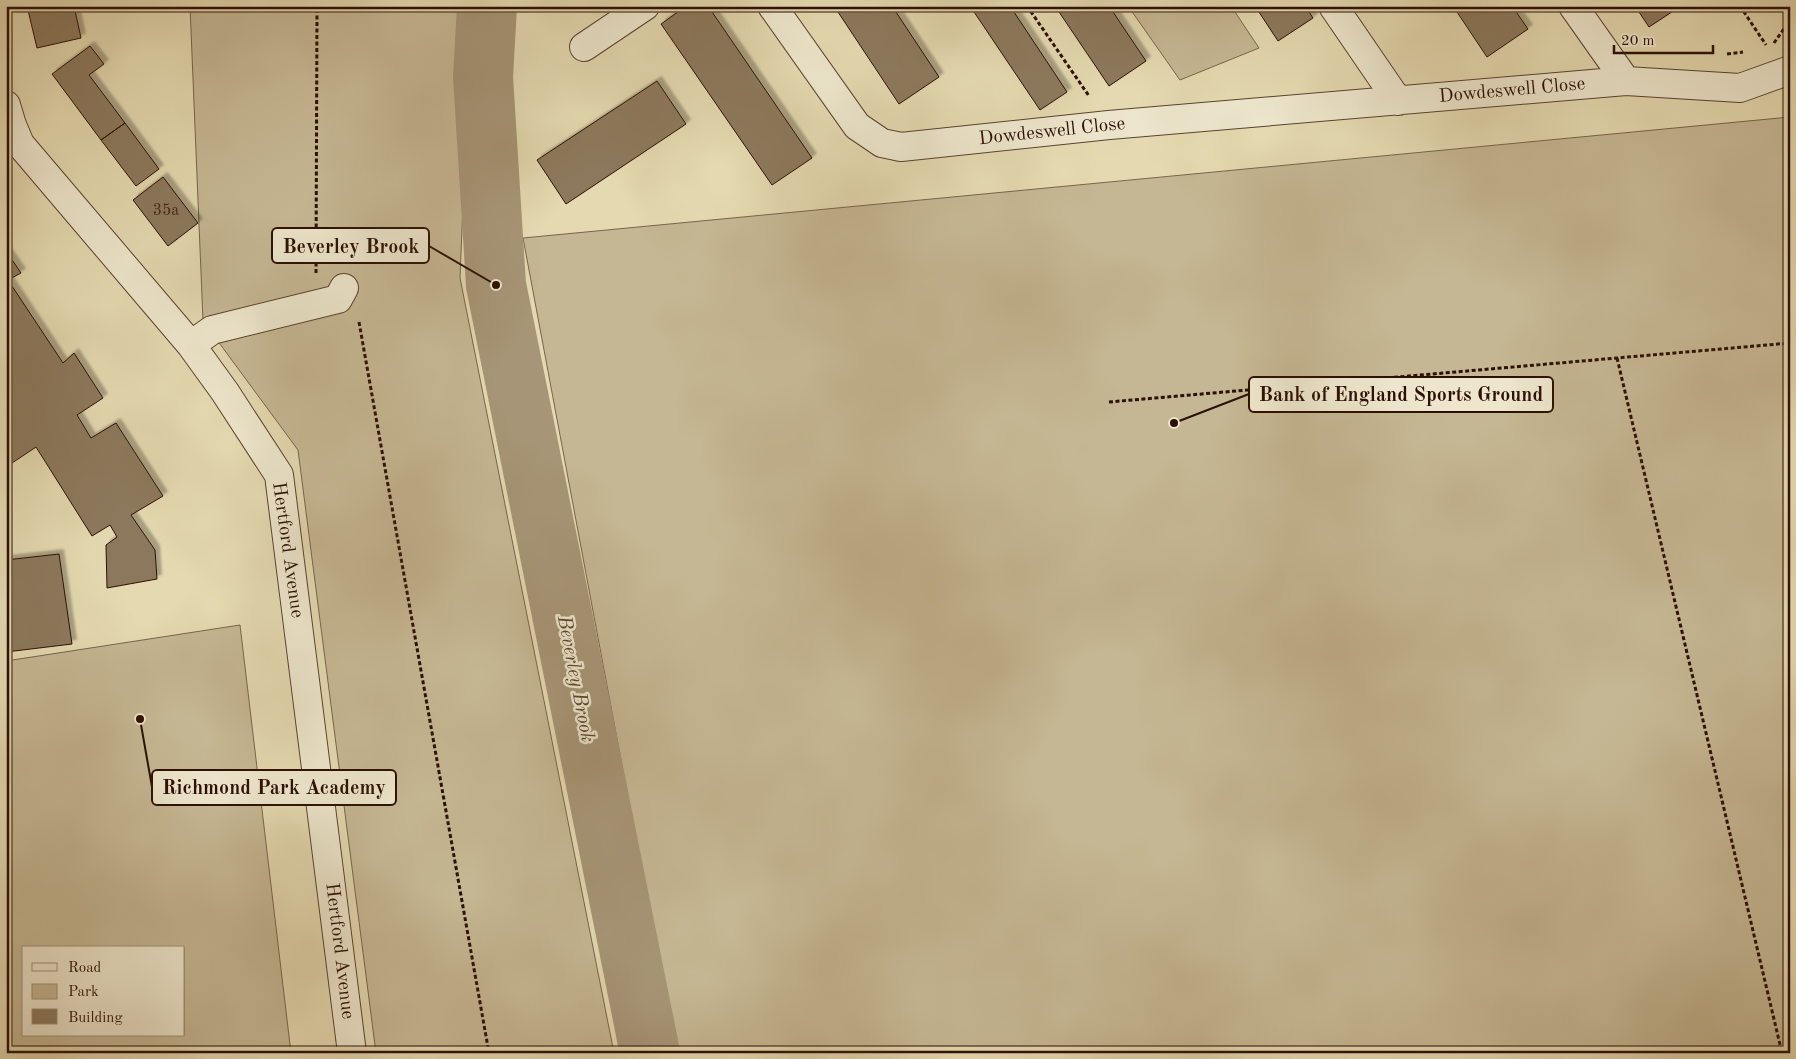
<svg xmlns="http://www.w3.org/2000/svg" width="1796" height="1059" viewBox="0 0 1796 1059" font-family="'Old Standard TT',serif">
  <style>
    .green { fill: #c5b793; stroke: #79644c; fill-rule: evenodd }
    .lines { fill: none; stroke-linecap: round; stroke-linejoin: round }
    .river { stroke: #a69576; stroke-width: 60 }
    .building { fill: #8c795d; stroke: #2d1004; filter: url(#shadow) }
    .minor-casing { stroke: #5b422f; stroke-width: 30 }
    .path { stroke: #2d1004; stroke-width: 3; stroke-dasharray: 4 2.5; stroke-linecap: butt }
    .minor { stroke: #ede6cc; stroke-width: 28 }
    .labels { text-anchor: middle; dominant-baseline: central; stroke-width: 5; stroke-linejoin: round; paint-order: stroke }
    .number-label { font-size: 16px; fill: #452a1a }
    .street-label { font-size: 19px; fill: #2d1004; stroke: #ede6cc }
    .water-label { font-size: 20px; font-style: italic; fill: #5d4532; stroke: #ede6cc }
    .leader { fill: none; stroke: #2d1004; stroke-width: 2 }
    .callout-dot { fill: #2d1004; stroke: #ede6cc; stroke-width: 2 }
    .callout { fill: #ede6cc; stroke: #2d1004; stroke-width: 2 }
    .callout-label { font-size: 20px; text-anchor: middle; font-weight: bold; fill: #2d1004 }
  </style>
  <defs>
    <filter id="shadow"><feDropShadow dx="4.5" dy="-4.5" stdDeviation="1" flood-color="#0004"/></filter>
  </defs>
  <rect width="100%" height="100%" fill="#e4d9b0"/>
  <filter id="stains"><feTurbulence type="fractalNoise" baseFrequency=".004" numOctaves="4"/><feColorMatrix values="0 0 0 0 .2 0 0 0 0 .09 0 0 0 0 .02 0 0 0 .5 -.17"/></filter>
  <radialGradient id="worn" r=".72"><stop offset=".6" stop-color="#630" stop-opacity="0"/><stop offset="1" stop-color="#630" stop-opacity=".3"/></radialGradient>
  <path class="green" d="M190,6H471L460,278L614,1053H376L298,450L203,321Z
    M1128,6H1231L1259,48L1180,80Z
    M1790,117V1053H676L523,238Z
    M240,625L291,1053H6V661ZM24,948H184V1035H24Z"/>
  <g class="lines">
    <path class="river" d="M487,6L483,77L496,285L650,1053"/>
  </g>
  <path class="building" d="M27,6H74L81,38L37,48Z
    M686,6H708L812,158L772,185L661,24Z
    M834,6H892L939,77L899,104Z
    M970,6H1010L1067,92L1040,110Z
    M1055,6H1109L1146,61L1109,86Z
    M1255,6H1305L1313,18L1278,41Z
    M1453,6H1512L1528,29L1487,57Z
    M1635,6H1681L1649,27Z
    M90,46L104,64L89,75L125,123L101,140L52,74Z
    M657,81L686,124L566,204L537,160Z
    M125,123L159,169L136,186L101,140Z
    M163,177L198,223L168,246L133,200Z
    M6,251L21,273L8,280L63,363L74,353L103,398L77,415L91,438L116,423L163,496L131,515L155,550L157,579L107,588L106,545L117,537L110,525L92,536L36,447L6,467Z
    M59,554L72,644L6,652V560Z"/>
  <g class="lines">
    <defs>
      <path id="minor" d="M772,6L857,126L882,143L901,147L1109,125L1626,81L1740,88L1790,70
        M1333,6L1398,101
        M1573,6L1626,81
        M584,47L645,6
        M6,105L12,125L20,144L191,345L225,392L279,475L352,1053
        M191,345L212,330L338,299L344,288"/>
    </defs>
    <use href="#minor" class="minor-casing"/>
    <path class="path" d="M1027,6L1089,96
      M1740,6L1766,45
      M1774,43L1790,20
      M1727,54L1743,52
      M316,273L317,6
      M359,322L489,1053
      M1617,358L1782,1053
      M1109,402L1790,343"/>
    <use href="#minor" class="minor"/>
  </g>
  <g class="labels">
    <g class="number-label">
      <text x="166" y="211">35a</text>
    </g>
    <g class="street-label">
      <text transform="translate(1512 91) rotate(-5)">Dowdeswell Close</text>
      <text transform="translate(1052 132) rotate(-6)">Dowdeswell Close</text>
      <text transform="translate(287 550) rotate(82)">Hertford Avenue</text>
      <text transform="translate(339 951) rotate(83)">Hertford Avenue</text>
    </g>
    <g class="water-label">
      <text transform="translate(575 679) rotate(79)">Beverley Brook</text>
    </g>
  </g>
  <path class="leader" d="M496 285L429 246M1174 423L1249 394M140 719L152 787"/>
  <g class="callout-dot">
    <circle cx="496" cy="285" r="5"/>
    <circle cx="1174" cy="423" r="5"/>
    <circle cx="140" cy="719" r="5"/>
  </g>
  <g class="callout">
    <rect x="272" y="228" width="157" height="35" rx="5"/>
    <rect x="1249" y="377" width="304" height="35" rx="5"/>
    <rect x="152" y="770" width="244" height="35" rx="5"/>
  </g>
  <g class="callout-label">
    <text x="351" y="253">Beverley Brook</text>
    <text x="1401" y="401">Bank of England Sports Ground</text>
    <text x="274" y="794">Richmond Park Academy</text>
  </g>
  <rect width="1796" height="1059" fill="none" stroke="#e4d9b0" stroke-width="25"/>
  <rect x="8" y="8" width="1781" height="1044" fill="none" stroke="#2d1004" stroke-width="2.5"/>
  <rect x="12" y="12" width="1771" height="1034" fill="none" stroke="#2d1004"/>
  <rect x="22" y="946" width="162" height="90" fill="#ede6cc" stroke="#a0907c"/>
  <rect x="32" y="963" width="25" height="8" fill="#ede6cc" stroke="#a0907c"/>
  <text x="68" y="972" font-size="15" fill="#2d1004">Road</text>
  <rect x="32" y="984" width="25" height="15" fill="#c5b793" stroke="#a0907c"/>
  <text x="68" y="996" font-size="15" fill="#2d1004">Park</text>
  <rect x="32" y="1009" width="25" height="15" fill="#8c795d" stroke="#a0907c"/>
  <text x="68" y="1022" font-size="15" fill="#2d1004">Building</text>
  <path d="M1614 45v8h99v-8" fill="none" stroke="#2d1004" stroke-width="2.5"/>
  <text x="1621" y="45" font-size="15" fill="#2d1004" stroke="#ede6cc" stroke-width="4" paint-order="stroke">20 m</text>
  <rect width="100%" height="100%" filter="url(#stains)"/>
  <rect width="100%" height="100%" fill="url(#worn)"/>
</svg>
